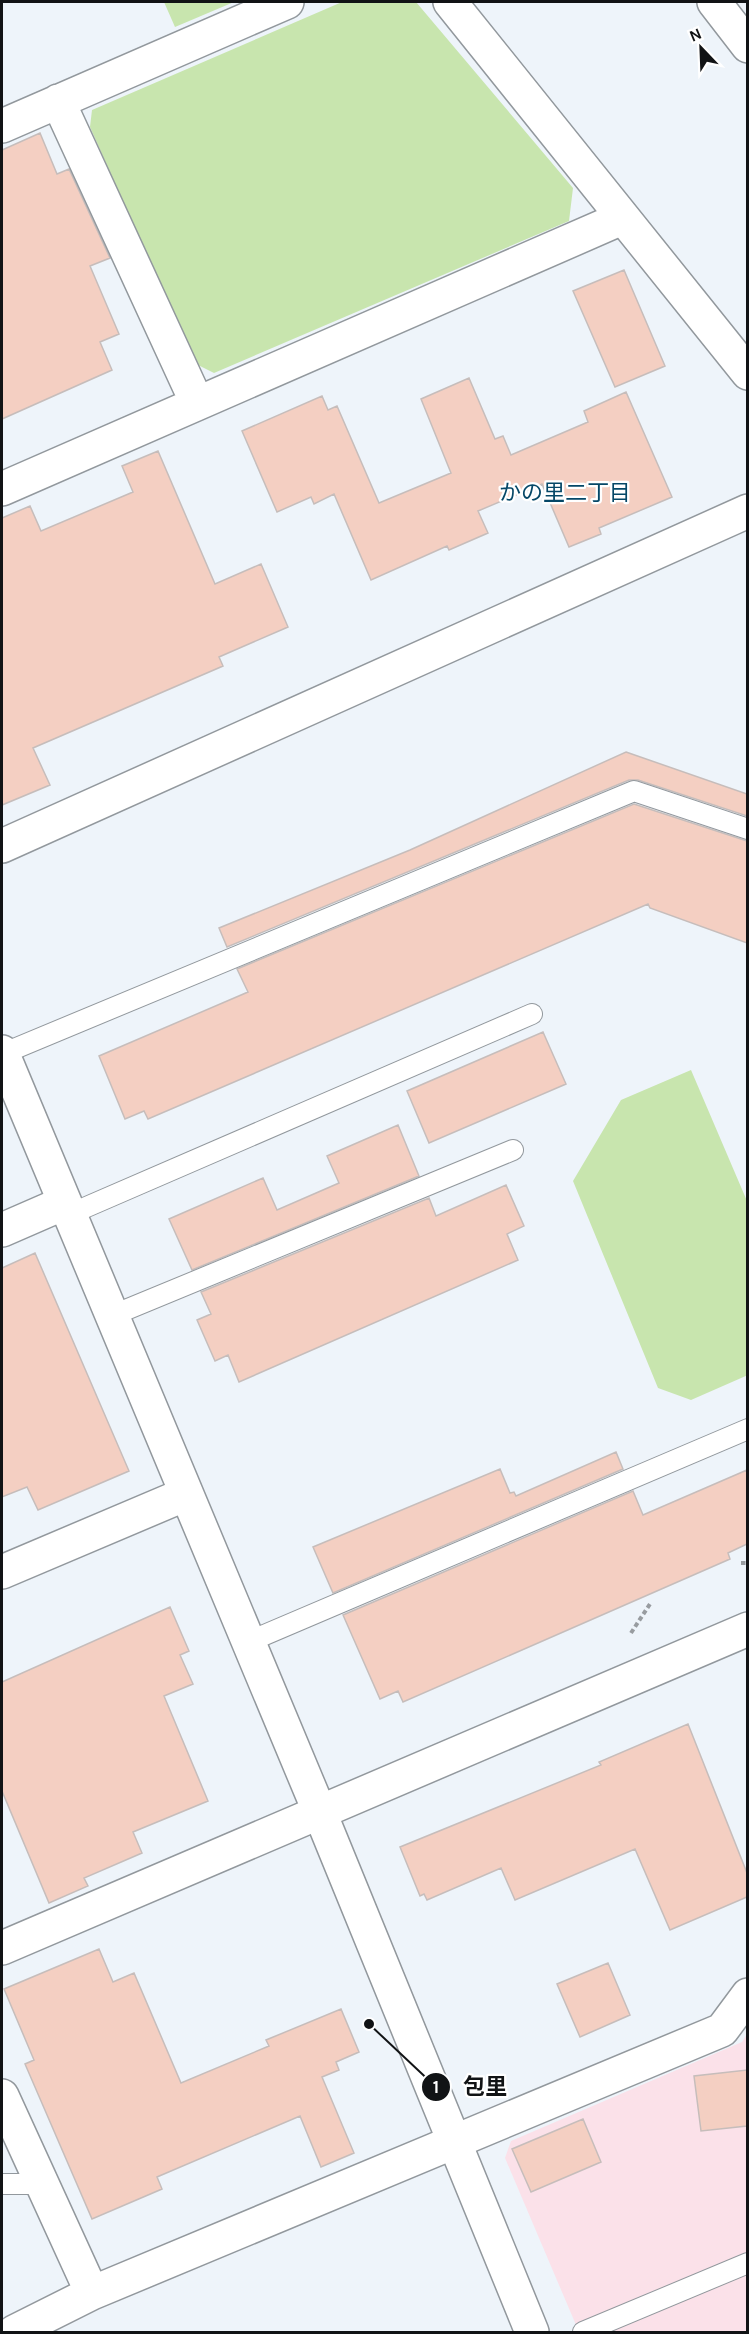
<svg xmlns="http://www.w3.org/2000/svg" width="749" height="2334" viewBox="0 0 749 2334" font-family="Karla,'Noto Sans JP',sans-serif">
  <rect width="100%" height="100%" fill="#eef4fa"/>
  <path fill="#fbe1e9" d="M 747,2034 L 747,2332 L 579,2332 L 505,2158 L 511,2141 L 742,2042 Z"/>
  <path fill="#c8e5ae" d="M 164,2 L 234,2 L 175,27 Z
    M 342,2 L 416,2 L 573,188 L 569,221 L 214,373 L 194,363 L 90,127 L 92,110 Z
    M 691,1070 L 747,1201 L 748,1375 L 691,1400 L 658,1388 L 573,1181 L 621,1100 Z"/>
  <path fill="#f4cfc2" stroke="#c6bdbb" stroke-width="1.5" d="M 40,133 L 57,174 L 69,169 L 110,258 L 90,266 L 119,334 L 100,342 L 112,370 L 2,419 L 2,150 Z
    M 624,270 L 665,366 L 615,387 L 573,291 Z
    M 469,378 L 495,439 L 503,436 L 511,455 L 588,422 L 584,411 L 626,392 L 672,497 L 599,528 L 601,534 L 569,547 L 542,484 L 478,511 L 488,533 L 449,550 L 447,546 L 371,580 L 334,494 L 314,504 L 311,497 L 277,512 L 242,431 L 322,396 L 328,410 L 337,406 L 379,503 L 451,473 L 421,399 Z
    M 158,451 L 215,584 L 261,564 L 288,627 L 219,657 L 223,666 L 33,748 L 50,785 L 2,805 L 2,518 L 30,506 L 41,531 L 133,492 L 122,466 Z
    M 626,752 L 747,794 L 747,816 L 638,780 L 629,780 L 227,947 L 219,928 L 410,850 Z
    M 634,804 L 747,841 L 747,943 L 650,908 L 648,904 L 148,1119 L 144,1111 L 125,1119 L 99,1056 L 248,992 L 237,969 Z
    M 543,1032 L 566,1084 L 429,1143 L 407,1091 Z
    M 398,1125 L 419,1176 L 192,1270 L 169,1219 L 263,1178 L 277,1210 L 339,1183 L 327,1156 Z
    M 506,1185 L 524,1226 L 507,1234 L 518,1260 L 239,1382 L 228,1355 L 215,1361 L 197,1320 L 211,1314 L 201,1292 L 429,1198 L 436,1216 Z
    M 35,1253 L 129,1471 L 38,1510 L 27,1487 L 2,1497 L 2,1268 Z
    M 616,1452 L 623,1469 L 333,1593 L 313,1547 L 500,1469 L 510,1493 L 514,1492 L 516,1496 Z
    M 747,1470 L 747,1544 L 728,1553 L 730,1559 L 403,1702 L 398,1691 L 380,1699 L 343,1615 L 633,1491 L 643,1515 Z
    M 170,1607 L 189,1651 L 180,1655 L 193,1684 L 164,1696 L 208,1801 L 133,1832 L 142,1853 L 84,1878 L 88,1886 L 49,1903 L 2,1791 L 2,1682 Z
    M 688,1724 L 747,1873 L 747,1897 L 670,1930 L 635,1849 L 515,1900 L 501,1868 L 427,1900 L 424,1894 L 420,1896 L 400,1847 L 601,1765 L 599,1762 Z
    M 99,1949 L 113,1982 L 134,1973 L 181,2083 L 269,2046 L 266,2040 L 341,2009 L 359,2052 L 336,2062 L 339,2070 L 322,2077 L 354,2153 L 321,2167 L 300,2116 L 157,2177 L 162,2189 L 92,2219 L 25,2064 L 34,2060 L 4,1989 Z
    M 608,1963 L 630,2015 L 580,2037 L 557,1984 Z
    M 747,2070 L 747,2126 L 701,2131 L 694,2076 Z
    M 583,2119 L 601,2162 L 531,2192 L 512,2149 Z"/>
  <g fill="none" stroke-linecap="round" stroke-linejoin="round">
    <g stroke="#92989d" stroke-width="22">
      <path id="lane" d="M 2,1054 L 634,791 L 748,829
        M 68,1215 L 532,1014
        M 111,1316 L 513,1150
        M 248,1642 L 748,1429
        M 2,2184 L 42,2184
        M 583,2332 L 748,2263"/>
    </g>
    <g stroke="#92989d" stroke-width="36">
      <path id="street" d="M 450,2 L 748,373
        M 714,2 L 748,46
        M 58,101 L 197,403
        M 2,126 L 287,2
        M 2,489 L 622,218
        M 2,846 L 748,511
        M 2,1230 L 64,1203
        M 2,1572 L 186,1494
        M 2,1948 L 748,1629
        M 2,2096 L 92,2293
        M 14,2332 L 92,2293 L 722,2030 L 748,1995"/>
    </g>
    <g stroke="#92989d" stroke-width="36">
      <path id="secondary" d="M 2,1052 L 320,1813 L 532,2332"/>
    </g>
    <path stroke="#989ca0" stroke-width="4" stroke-dasharray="4.5 3" stroke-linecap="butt" d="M 741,1563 L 748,1563
      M 631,1633 L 650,1604"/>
    <use href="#lane" stroke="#fff" stroke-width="20"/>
    <use href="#street" stroke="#fff" stroke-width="33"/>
    <use href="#secondary" stroke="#fff" stroke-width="33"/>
  </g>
  <g text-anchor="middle" stroke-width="4.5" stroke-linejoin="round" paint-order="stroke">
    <g font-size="22" fill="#054767" stroke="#fff">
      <text x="565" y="500">かの里二丁目</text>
    </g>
  </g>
  <path fill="none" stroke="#111315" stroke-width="2" d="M369 2024L436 2087"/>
  <g fill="#111315" stroke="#fff" stroke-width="2">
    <circle cx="369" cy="2024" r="6"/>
    <circle cx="436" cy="2087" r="15"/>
  </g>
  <g font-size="18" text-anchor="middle" font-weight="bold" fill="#fff">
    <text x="436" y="2093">1</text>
  </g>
  <g font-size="22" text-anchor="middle" font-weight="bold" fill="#111315" stroke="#fff" stroke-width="4.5" stroke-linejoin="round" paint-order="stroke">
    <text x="485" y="2094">包里</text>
  </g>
  <rect width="749" height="2334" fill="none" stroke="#111315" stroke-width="6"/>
  <g transform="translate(701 48) rotate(337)" stroke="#ffffff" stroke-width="4.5" paint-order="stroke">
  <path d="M0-4.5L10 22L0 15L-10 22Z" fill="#111315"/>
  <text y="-9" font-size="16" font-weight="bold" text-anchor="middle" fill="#111315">N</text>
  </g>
</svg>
